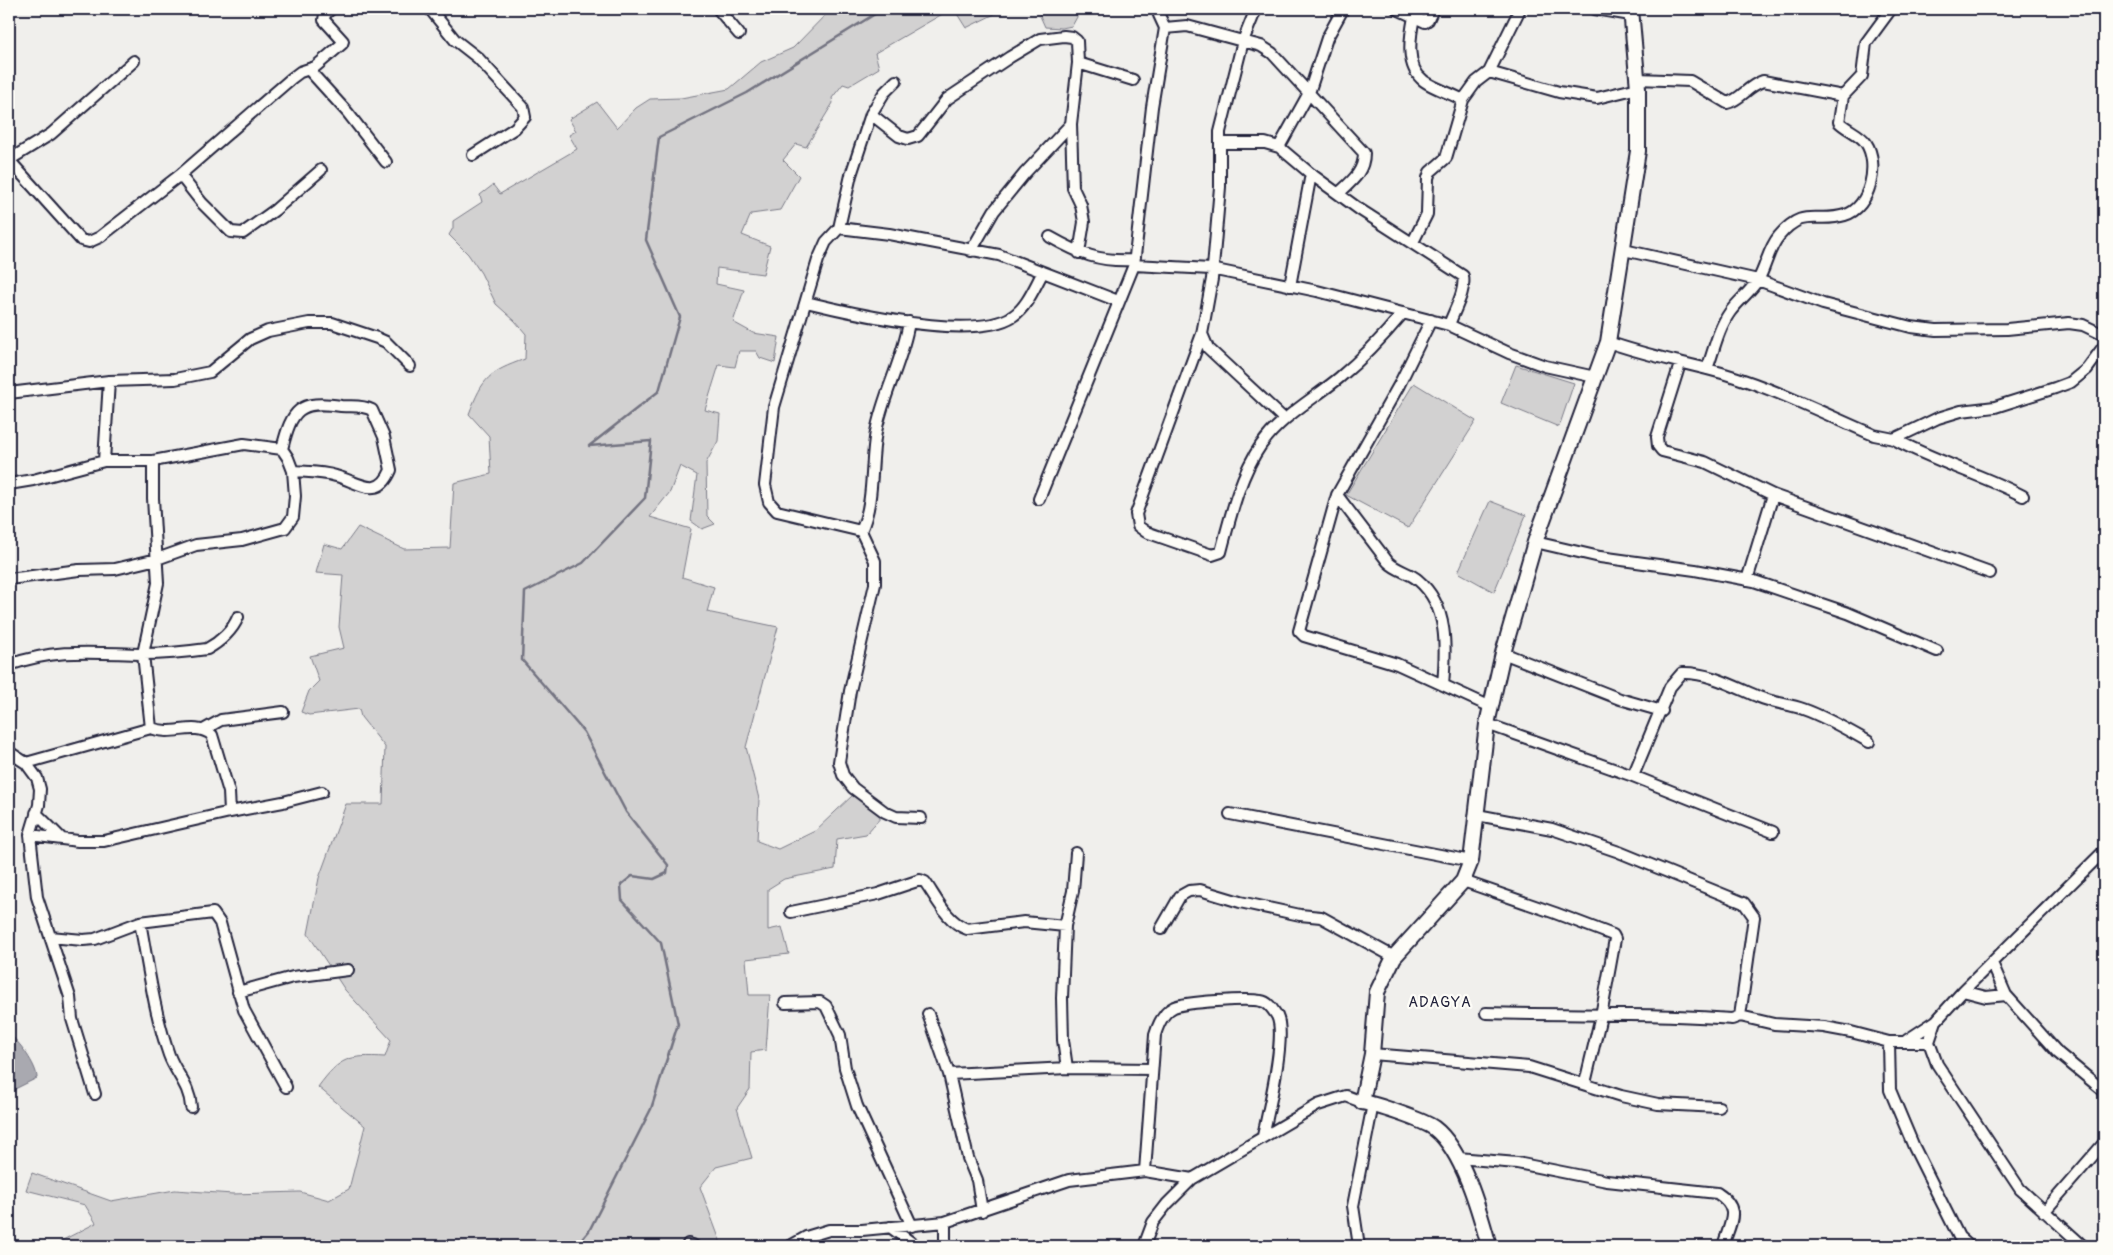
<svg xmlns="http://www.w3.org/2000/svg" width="2113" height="1255" viewBox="0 0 2113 1255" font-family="Pangolin,sans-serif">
  <rect width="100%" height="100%" fill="#f0efec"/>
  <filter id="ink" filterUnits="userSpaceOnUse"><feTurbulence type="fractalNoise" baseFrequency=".02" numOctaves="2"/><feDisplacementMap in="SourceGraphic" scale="10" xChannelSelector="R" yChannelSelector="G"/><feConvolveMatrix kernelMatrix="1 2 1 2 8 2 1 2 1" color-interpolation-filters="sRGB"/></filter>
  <g filter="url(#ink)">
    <path fill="#d2d1d1" stroke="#7a7a86" d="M 831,9 L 951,9 L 875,53 L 879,68 L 849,86 L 843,84 L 832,98 L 833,103 L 806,147 L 796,144 L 783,160 L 799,176 L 780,210 L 751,214 L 742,235 L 770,246 L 763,274 L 717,268 L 716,284 L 744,290 L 733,322 L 753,333 L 779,337 L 775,363 L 760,358 L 756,351 L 739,351 L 735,367 L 719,365 L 705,410 L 720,414 L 718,441 L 706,463 L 707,516 L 715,524 L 702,529 L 691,521 L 697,475 L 680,466 L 670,492 L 650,517 L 691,529 L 682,577 L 714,587 L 707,612 L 778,627 L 746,747 L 759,799 L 757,841 L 778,849 L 815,831 L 854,794 L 883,815 L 866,834 L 837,839 L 835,869 L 784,879 L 768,889 L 768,930 L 782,927 L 789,954 L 746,959 L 749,995 L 770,995 L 766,1050 L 751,1052 L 750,1089 L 737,1108 L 752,1158 L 716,1167 L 700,1187 L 722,1246 L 57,1246 L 61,1241 L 96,1223 L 85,1205 L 26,1190 L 32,1173 L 111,1201 L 175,1190 L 233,1194 L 300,1192 L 329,1200 L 349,1189 L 365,1126 L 318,1087 C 340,1057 349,1055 385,1057 L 391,1040 L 345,990 L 308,934 L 319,878 L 346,804 L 383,804 L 385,747 L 361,717 L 359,709 L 309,715 L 301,712 L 309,691 L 319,681 L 310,656 L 344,648 L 339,627 L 343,575 L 316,573 L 324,544 L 342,549 L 358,527 L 404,549 L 450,548 L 454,483 L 491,474 L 489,436 L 469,414 C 483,377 489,372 525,359 L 526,334 L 515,321 L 496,304 L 481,273 L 468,254 L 449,235 L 453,228 L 453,221 L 482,202 L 480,195 L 493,185 L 500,194 L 577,149 L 569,135 L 576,131 L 569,119 L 597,102 L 617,128 L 636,108 L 650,99 L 681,98 L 729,89 L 761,62 L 793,48 Z
      M 954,9 L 1005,9 L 966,28 Z
      M 1037,9 L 1076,9 L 1077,17 L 1072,26 L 1062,28 L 1045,27 Z
      M 1516,365 L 1574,383 L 1559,427 L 1501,403 Z
      M 1414,383 L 1476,421 L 1408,528 L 1346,495 Z
      M 1490,501 L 1526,515 L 1494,592 L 1458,572 Z"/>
    <path fill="#a9a9b0" stroke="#737381" d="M 9,1034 C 19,1041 37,1066 37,1078 L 9,1092 Z"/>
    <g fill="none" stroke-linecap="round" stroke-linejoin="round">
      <path stroke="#737381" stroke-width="2.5" d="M 576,1246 L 589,1231 L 651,1109 L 678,1024 L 661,943 L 622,900 L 621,885 L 632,876 L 654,879 L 667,873 L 668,865 L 626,812 L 584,732 L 522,660 L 525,592 L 583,563 L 645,498 L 651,441 L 589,446 L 659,391 L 680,317 L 646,240 L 659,137 L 747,93 L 883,9"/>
      <g stroke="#22223b" stroke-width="14">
        <path id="street" d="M 430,9 L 455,40 L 478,58 L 523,107 L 525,117 L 515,128 L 473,155
          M 718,9 L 739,34
          M 1161,9 L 1159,15 L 1165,28
          M 1256,9 L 1243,41 L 1220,132 L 1220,187 L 1212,279 L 1202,334 L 1208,348 L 1283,418
          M 1343,9 L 1327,38 L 1309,93 L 1279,147 L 1311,174 L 1359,209 L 1463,276 C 1466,292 1454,310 1449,325
          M 1397,9 L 1425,22 L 1428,20 L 1433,9
          M 1595,9 L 1631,15
          M 1414,17 C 1410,37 1405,67 1424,81 C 1435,89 1451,93 1463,100
          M 1078,63 L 1133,80
          M 309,70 L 348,113 L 386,162
          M 1489,72 L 1559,92 L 1597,98 L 1638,88
          M 1638,79 L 1690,81 L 1727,103 C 1741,100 1747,86 1763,81 L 1843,96 L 1839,122 C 1847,130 1860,134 1866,143 C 1880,164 1870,208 1845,215 C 1816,224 1804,206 1779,236 C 1768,249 1766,267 1758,280 C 1750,292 1738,301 1730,312 C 1718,329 1714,350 1707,369
          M 1843,96 L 1862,76 L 1866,43 L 1891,9
          M 871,114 L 899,136 L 908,139 L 918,136 L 947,99 L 1010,57 L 1040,39 L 1064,36 L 1072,37 L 1077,41 L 1078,63 L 1071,124 L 1025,173 L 994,211 L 971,251
          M 1071,124 L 1073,188 L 1081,205 L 1084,222 L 1079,253
          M 1220,143 L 1265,143 L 1279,147
          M 9,160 L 81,240 L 89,242 L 100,237 L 180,175 L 292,78 L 300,72 L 315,67 L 342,44 L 343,41 L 324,20 L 325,14 L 331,9
          M 9,160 L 51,134 L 134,61
          M 180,175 L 202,203 L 231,232 L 243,233 L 275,210 L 321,170
          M 839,228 L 889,234 L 999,255 L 1118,301
          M 1050,237 C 1080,254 1099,262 1134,260
          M 1413,242 L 1427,214 L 1428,178 L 1430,172 L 1446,158 L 1463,100 L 1476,82 L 1489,72 L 1520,9
          M 1624,250 L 1758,280 L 1823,304 L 1911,327 L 1936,330 L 2007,329 L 2069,323 L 2083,325 L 2104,335
          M 1134,265 L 1152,107 L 1165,28 L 1187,26 L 1261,46 L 1272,53 L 1364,153 C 1364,172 1352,181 1339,193
          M 1290,286 L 1311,174
          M 806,302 C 851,313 973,342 1013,316 C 1027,307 1035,286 1043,272
          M 1431,320 L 1399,385 L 1337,495 L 1299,631 L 1304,636 L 1397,664 L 1491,707
          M 909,322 C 903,360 883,394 876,432 C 870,464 875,500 861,531 L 875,561 L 875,584 L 850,691 L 839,762 L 843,775 L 853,788 L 885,812 L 896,817 L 921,818
          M 1202,334 L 1136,514 L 1138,526 L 1146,532 L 1212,555 L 1221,552 C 1230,518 1240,475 1261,445 C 1283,415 1311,401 1339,378 C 1362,359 1383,337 1403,313
          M 1608,342 C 1642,354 1672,360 1707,369 C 1764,383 1820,412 1874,435 L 1894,439 L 1938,418 L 1961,411 L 1995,407 L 2055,388 L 2071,382 L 2087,369 L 2104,346
          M 1680,364 L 1657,437 L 1658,446 L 1662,451 L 1705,462 L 1773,495 L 1990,573
          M 9,393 L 109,381 L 175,379 L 210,372 L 250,339 L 268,331 L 309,323 L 332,323 L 377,338 L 386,342 L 410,366
          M 1894,439 C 1936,462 1981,474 2023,496
          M 282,449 C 292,409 299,400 341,406 C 353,407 362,405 372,410 L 384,437 L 391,470 C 378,501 359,482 336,476 C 323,472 307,472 293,471
          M 104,461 L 109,381
          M 9,484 L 33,480 L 104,461 L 153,461 L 244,444 L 282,449 L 288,458 L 293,471 L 295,496 L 293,517 L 285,528 L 242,540 L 196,545 L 157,559 L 115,569 L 79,570 L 9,579
          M 1337,495 L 1388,562 C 1397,571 1409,572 1418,580 C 1449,606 1446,649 1443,685
          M 1039,499 L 1134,265 L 1211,269 L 1317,291 L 1449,325 L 1509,353 L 1545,366 L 1595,377
          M 861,531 L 777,511 L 769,502 L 765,485 L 774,407 L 818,260 L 826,242 L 839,228 L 851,175 L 871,114 L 884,93 L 896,81
          M 1535,542 L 1600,557 L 1695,570 L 1754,581 L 1848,613 L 1937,651
          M 1747,580 L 1773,495
          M 1503,653 L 1620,699 L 1662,711
          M 9,665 C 57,648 93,653 142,654 C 164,654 186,652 207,649 C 220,642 233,630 238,617
          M 1487,724 L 1633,776 L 1773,832
          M 205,729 L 221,720 L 283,712
          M 9,752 L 26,763 L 37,778 L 40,789 L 39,805 L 30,835 L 37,897 L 70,997 L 72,1019 L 95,1094
          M 26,763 L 151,728
          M 1633,776 L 1670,687 L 1682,673 C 1708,672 1735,687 1759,697 C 1773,703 1789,704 1803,709 C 1826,717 1848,730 1869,742
          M 230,812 L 283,802 L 322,792
          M 36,813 L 62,839
          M 1230,814 L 1471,861
          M 1477,815 L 1552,829 L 1619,852 L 1744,903 L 1754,917 L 1740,1016 L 1732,1019 C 1651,1012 1568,1016 1486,1013
          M 30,835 L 78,841 L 104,841 L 230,812 L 229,792 L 212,735 C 193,721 174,737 151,728 L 143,654 L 158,583 L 153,498 L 153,461
          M 1463,881 L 1555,913 L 1613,935 L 1615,939 L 1601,1016 L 1585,1083
          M 791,912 L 878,894 L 920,880 L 925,882 C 937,899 947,922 967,929 L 1024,922 L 1065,926
          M 140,922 C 148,965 154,1012 169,1055 C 176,1074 190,1086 191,1107
          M 1161,929 L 1180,896 L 1189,891 L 1200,890 L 1240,902 L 1300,915 L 1321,917 L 1394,957
          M 50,937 L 83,940 L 95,939 L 140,922 L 213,913 L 220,923 L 244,1010 L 286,1087
          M 1992,963 L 2006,995
          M 1963,991 L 1986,997 L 2006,995 L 2058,1053 L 2104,1091
          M 238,992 L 293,977 L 348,970
          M 785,1003 L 820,1002 L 826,1006 L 840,1035 L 845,1068 L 857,1106 L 912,1226
          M 928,1014 L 949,1074 L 968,1158 L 977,1180 L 982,1211
          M 1740,1016 L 1774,1024 L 1824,1027 L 1851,1032 L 1889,1042 L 1929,1042
          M 1907,1040 L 1936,1021
          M 1889,1042 L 1890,1090 L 1914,1147 L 1959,1237 L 1969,1246
          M 1372,1054 L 1529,1067 L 1621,1096 L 1658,1104 L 1719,1107
          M 1067,1068 L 1063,1040 L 1062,998 L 1065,926 L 1073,891 L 1076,853
          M 949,1074 L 1067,1068 L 1152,1069
          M 1458,1158 L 1517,1163 L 1607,1181 L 1717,1193 C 1742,1209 1730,1222 1723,1246
          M 1145,1171 L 1155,1035 C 1158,1025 1163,1012 1174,1007 C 1186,1002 1247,998 1261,1001 C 1269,1002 1273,1010 1277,1016 C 1287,1036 1268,1112 1263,1136
          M 2044,1212 L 2104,1143
          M 945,1222 L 945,1246
          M 890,1227 L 916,1246
          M 688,1244 L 694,1246
          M 790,1246 L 806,1237 L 829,1230 L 862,1230 L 945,1222 L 1069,1180 L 1145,1171 L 1192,1179
          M 1144,1246 L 1153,1222 L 1167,1204 L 1192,1179 L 1318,1105 L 1346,1096 L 1362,1102
          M 1359,1246 L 1353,1206 L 1373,1104
          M 2083,1246 L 2020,1189 L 1937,1064 L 1929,1042 L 1936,1021 L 1963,991 L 2104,851"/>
      </g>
      <g stroke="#22223b" stroke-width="18">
        <path id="secondary" d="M 1489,1246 C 1480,1213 1463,1150 1434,1128 C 1425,1121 1375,1104 1362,1102 L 1372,1054 L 1377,992 L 1394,957 L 1463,881 L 1471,861 L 1487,724 L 1503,653 L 1535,542 L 1608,342 L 1638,151 L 1638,88 L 1631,9"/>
      </g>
      <use href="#street" stroke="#fdfcf7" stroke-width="10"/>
      <use href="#secondary" stroke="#fdfcf7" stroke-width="14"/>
    </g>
  </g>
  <g text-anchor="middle" stroke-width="4.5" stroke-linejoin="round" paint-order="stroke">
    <g font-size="15" letter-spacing="1" fill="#22223b" stroke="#fdfcf7">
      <text x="1440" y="1007">ADAGYA</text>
    </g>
  </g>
  <rect width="2113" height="1255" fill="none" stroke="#fdfcf7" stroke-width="30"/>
  <rect x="15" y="15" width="2083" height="1225" fill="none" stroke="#22223b" stroke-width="2" filter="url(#ink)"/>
</svg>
